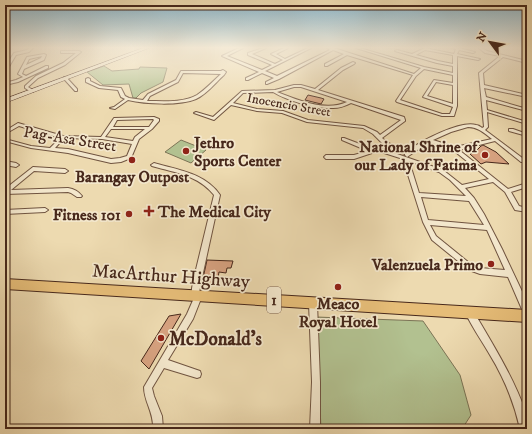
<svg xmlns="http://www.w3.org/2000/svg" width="532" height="434" viewBox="0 0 532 434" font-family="'IM FELL DW Pica',serif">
  <rect width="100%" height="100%" fill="#eddab0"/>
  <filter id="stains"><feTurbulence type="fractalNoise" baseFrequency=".005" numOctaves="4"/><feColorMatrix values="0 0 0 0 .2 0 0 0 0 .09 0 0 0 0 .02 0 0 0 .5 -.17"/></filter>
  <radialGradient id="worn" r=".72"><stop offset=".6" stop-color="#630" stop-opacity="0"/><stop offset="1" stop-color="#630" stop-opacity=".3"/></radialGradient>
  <path fill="#b2c190" stroke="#7c7456" d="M 104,66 L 112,71 L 139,69 L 140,67 L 167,68 L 163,82 L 141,93 L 136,98 L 133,98 L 129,84 L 103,85 L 87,72 Z
    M 181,140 L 206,150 L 191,163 L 165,152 Z
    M 316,317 L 423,321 L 460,375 L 471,415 L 462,429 L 321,429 Z"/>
  <path fill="#d7a280" stroke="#47281b" d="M 308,95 L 321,98 L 324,99 L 321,104 L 305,100 Z
    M 483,145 L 496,152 L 509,164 L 486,162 L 481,164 L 470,154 L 475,152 L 481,146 Z
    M 207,260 L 233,261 L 231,268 L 227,268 L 226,273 L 219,272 L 217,284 L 202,283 Z
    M 181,314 L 149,369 L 141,361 L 169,316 Z"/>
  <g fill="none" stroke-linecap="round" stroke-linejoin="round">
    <g stroke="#705440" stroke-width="2">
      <path id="minor" d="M 29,48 L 33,48 L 29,52 L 16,55 L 7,70 L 5,71 L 5,67 L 14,53 L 27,50 Z
        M 239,48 L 243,48 L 227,56 L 262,70 L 272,65 L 248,55 L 248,53 L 263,48 L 266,48 L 252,54 L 275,64 L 283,60 L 271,54 L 284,48 L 288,48 L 276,54 L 285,59 L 308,48 L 311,48 L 265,71 L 277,76 L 330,50 L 327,48 L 334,48 L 414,74 L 421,68 L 356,48 L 360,48 L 424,67 L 453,73 L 453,66 L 437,63 L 395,51 L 397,50 L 412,54 L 425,48 L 454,54 L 456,49 L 452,48 L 459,48 L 475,52 L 473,53 L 459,50 L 457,54 L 480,59 L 478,60 L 457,56 L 457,106 L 454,116 L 442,116 L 397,102 L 396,101 L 413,75 L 347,55 L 327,66 L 325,66 L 325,64 L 344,54 L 333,50 L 279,79 L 267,84 L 266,84 L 266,82 L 274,78 L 262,73 L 248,80 L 246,80 L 246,78 L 259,72 L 222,56 ZM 425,50 L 453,55 L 453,64 L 438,61 L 416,55 ZM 424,69 L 453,75 L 453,83 L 434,80 L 423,97 L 453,107 L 450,114 L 442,114 L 400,100 L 416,76 ZM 436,82 L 453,85 L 453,104 L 427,96 Z
        M 479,48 L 482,48 L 487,51 L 527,61 L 527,63 L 503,57 L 483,73 L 484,85 L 527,95 L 527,97 L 484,88 L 486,97 L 527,109 L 527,111 L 486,100 L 487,110 L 527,122 L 527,124 L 487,112 L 488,127 L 485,130 L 525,160 L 525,162 L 521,162 L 495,141 L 459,150 L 508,189 L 527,183 L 527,187 L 511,192 L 519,206 L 527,208 L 527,212 L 515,210 L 505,192 L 493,182 L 465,188 L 474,198 L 484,214 L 502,249 L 527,302 L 527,315 L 524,314 L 508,277 L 480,274 L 469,270 L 432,240 L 423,222 L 403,159 L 378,151 L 354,159 L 326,159 L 324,157 L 326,155 L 354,155 L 368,151 L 342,140 L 342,138 L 344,138 L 373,149 L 380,148 L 443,170 L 462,185 L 489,179 L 453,150 L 429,142 L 407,157 L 405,155 L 405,154 L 384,145 L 373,134 L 363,128 L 307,122 L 282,113 L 257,111 L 231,105 L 214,120 L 194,113 L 196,112 L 213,117 L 242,91 L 275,90 L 294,85 L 301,85 L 315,89 L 341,68 L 353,62 L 355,63 L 354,64 L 343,70 L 318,90 L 404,117 L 405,120 L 405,121 L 382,138 L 388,143 L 408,151 C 420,141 461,120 476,125 C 478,125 481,127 482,128 L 484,127 L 479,73 L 500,56 L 485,53 ZM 294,87 L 301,87 L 347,102 C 325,112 298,100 277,92 ZM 273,92 C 288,101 315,109 333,108 C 340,108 345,106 351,103 L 401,120 L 380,135 L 377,132 L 364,126 L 308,120 L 283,111 L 257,109 L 233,103 L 243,93 ZM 468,127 C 478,127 484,133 492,139 L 455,147 L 433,140 L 451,132 ZM 409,161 L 439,172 L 450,180 L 466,196 L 419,193 ZM 421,197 L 469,201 L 484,225 L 428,220 ZM 430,225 L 487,230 L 505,270 L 480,268 L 473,266 L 436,236 Z
        M 61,51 L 79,51 L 81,52 L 65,65 L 38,78 L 28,87 L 33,90 L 33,92 L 31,92 L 25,88 L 25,86 L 36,76 L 63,63 L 76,53 L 61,53 Z
        M 44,54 L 46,55 L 44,60 L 24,69 L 22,74 L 26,76 L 46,66 L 48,66 L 48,68 L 18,82 L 5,85 L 5,83 L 16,80 L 23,77 L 18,74 L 27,57 ZM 42,56 L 41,58 L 26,65 L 29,59 Z
        M 223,70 L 226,72 L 224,75 C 215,83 207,94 196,99 C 179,106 145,104 128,100 L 115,109 L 110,108 L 114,107 L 125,99 L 121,97 L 118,90 L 99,88 L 86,82 L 86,79 L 88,78 L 90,79 L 90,81 L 100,86 L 121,88 L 125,96 L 129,98 L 143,100 L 148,94 L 176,80 L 181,71 L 221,71 ZM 183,73 L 221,74 C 213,81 206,89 197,95 C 183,103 163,101 147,101 L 150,96 L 178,82 Z
        M 64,77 L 66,77 L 77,89 L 77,91 L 75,91 L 64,79 Z
        M 154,117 L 159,119 L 159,121 L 152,129 L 139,139 L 131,158 L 121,162 L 111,163 L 68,153 L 31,148 L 5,141 L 5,139 L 31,146 L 50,148 L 60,138 L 19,126 L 5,134 L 5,131 L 18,123 L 63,136 L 101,137 L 114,118 ZM 153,119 L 154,120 L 149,127 L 113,127 L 117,120 ZM 111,129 L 145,129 L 135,137 L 133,141 L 105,137 ZM 64,138 L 102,139 L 132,144 L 127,156 L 120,158 L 111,159 L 68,149 L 55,148 Z
        M 509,129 L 513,129 L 527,134 L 527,136 L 509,131 Z
        M 5,161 L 16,163 L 19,165 L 16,167 L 5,165 Z
        M 154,163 C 178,170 205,173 220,195 L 201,282 L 199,293 L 201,294 L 202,296 L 193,319 L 168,360 L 197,370 L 200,371 L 201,374 L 200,377 L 197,378 L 164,368 L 152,388 L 154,396 L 162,416 L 163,429 L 153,429 C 154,412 144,402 144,387 L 187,314 L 194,298 L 191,295 L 193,282 L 214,195 C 198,175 176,173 152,166 L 151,165 Z
        M 33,167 L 65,169 L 68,171 L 65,173 L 34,171 L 11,190 L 68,188 C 74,189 78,191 82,196 L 81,197 L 77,197 L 71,193 L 68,192 L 5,194 L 5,189 Z
        M 45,208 L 48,210 L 45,212 L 5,214 L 5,210 Z
        M 313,299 L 316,300 L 317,303 L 320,382 L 320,429 L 310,429 L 312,382 L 309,303 L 310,300 Z
        M 469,308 L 472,309 C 492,343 513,376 526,413 L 527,418 L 527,429 L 520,429 C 514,402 504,378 490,355 C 482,341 472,327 465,312 L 466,309 Z"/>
    </g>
    <g stroke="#705440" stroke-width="2">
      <path id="tertiary" d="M 5,78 L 7,79 L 7,83 L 5,84 Z"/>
    </g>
    <g stroke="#47281b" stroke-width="1">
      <path id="secondary" d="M 143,48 L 149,48 L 5,103 L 5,99 Z"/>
    </g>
    <g stroke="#47281b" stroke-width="2">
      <path id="trunk" d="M 5,279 L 527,310 L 527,322 L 5,289 Z"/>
    </g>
    <use href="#minor" fill="#f3e7cc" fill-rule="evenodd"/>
    <use href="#tertiary" fill="#f3e7cc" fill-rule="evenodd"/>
    <use href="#secondary" fill="#f3e7cc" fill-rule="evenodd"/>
    <use href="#trunk" fill="#e6bd78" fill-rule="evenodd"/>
  </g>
  <linearGradient id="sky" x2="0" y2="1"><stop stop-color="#89b7ce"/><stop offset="0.44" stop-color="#f7eedb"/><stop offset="1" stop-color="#f7eedb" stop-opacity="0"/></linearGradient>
  <rect width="532" height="108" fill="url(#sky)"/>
  <g fill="#8f2418" stroke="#f3e7cc" stroke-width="1.5">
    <circle cx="186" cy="151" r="4"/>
    <circle cx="485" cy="155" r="4"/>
    <circle cx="132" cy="160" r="4"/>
    <path d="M147 205h4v4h4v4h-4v4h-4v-4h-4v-4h4z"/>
    <circle cx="129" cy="214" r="4"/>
    <circle cx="491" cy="264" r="4"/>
    <circle cx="338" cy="287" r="4"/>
    <circle cx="161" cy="338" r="4"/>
  </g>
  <g text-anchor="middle" stroke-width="3.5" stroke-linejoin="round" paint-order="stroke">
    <g font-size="13" fill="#47281b" stroke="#f3e7cc">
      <text transform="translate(289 104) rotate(10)" y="5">Inocencio Street</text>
    </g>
    <rect fill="#f3e7cc" stroke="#7b6150" stroke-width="1" x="267" y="287" width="14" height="26" rx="3"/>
    <g font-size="15" font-weight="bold" fill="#47281b">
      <text x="274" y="305">1</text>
    </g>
    <g font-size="16" fill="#47281b" stroke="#f3e7cc">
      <text transform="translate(70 138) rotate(9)" y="6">Pag-Asa Street</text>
    </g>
    <g font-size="16" font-weight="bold" fill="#47281b" stroke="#f3e7cc" text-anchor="end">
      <text x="194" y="148" text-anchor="start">Jethro<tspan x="194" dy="18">Sports Center</tspan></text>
      <text x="477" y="152">National Shrine of<tspan x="477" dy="18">our Lady of Fatima</tspan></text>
      <text x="132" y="182" text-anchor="middle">Barangay Outpost</text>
      <text x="158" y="217" text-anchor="start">The Medical City</text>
      <text x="121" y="220">Fitness 101</text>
      <text x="483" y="270">Valenzuela Primo</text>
      <text x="338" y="309" text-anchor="middle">Meaco<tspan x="338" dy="18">Royal Hotel</tspan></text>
    </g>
    <g font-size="19" fill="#47281b" stroke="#f3e7cc">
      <text transform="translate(171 275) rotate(4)" y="7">MacArthur Highway</text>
    </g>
    <g font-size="19" font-weight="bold" fill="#47281b" stroke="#f3e7cc" text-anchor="start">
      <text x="169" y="345">McDonald's</text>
    </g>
  </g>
  <rect width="532" height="434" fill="none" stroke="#eddab0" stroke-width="20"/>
  <rect x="6" y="6" width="520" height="422" fill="none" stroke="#47281b" stroke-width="2"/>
  <rect x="10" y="10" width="512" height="414" fill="none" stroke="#47281b"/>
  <g transform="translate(490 42) rotate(302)" stroke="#f3e7cc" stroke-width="3" paint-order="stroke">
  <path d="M0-3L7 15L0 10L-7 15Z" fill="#47281b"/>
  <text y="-6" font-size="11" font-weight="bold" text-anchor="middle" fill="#47281b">N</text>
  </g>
  <rect width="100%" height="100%" filter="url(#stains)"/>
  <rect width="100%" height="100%" fill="url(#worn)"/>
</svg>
